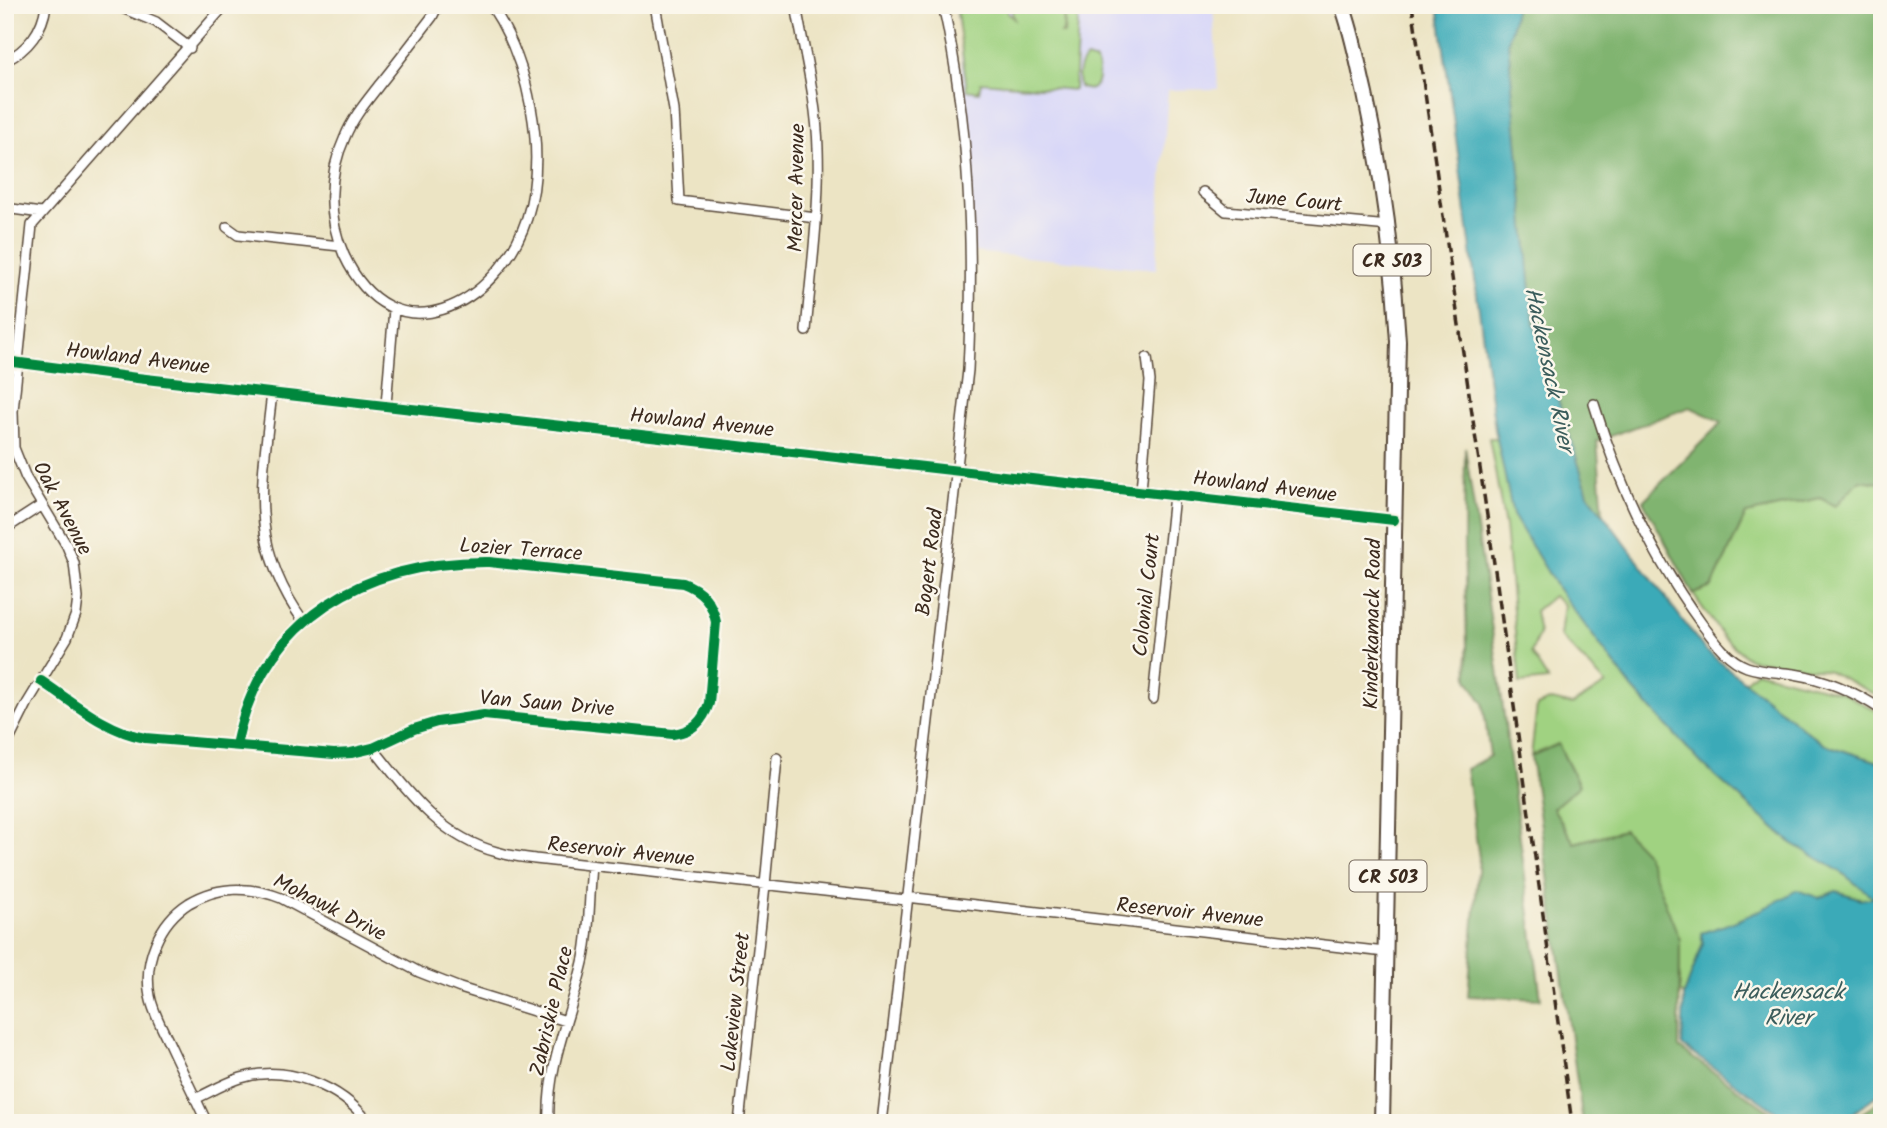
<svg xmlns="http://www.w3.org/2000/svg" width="1887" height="1128" viewBox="0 0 1887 1128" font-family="Kalam,sans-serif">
  <rect width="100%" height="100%" fill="#fbf7ec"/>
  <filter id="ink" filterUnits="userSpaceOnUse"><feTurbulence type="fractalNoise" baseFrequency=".0143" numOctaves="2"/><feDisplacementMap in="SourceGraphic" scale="14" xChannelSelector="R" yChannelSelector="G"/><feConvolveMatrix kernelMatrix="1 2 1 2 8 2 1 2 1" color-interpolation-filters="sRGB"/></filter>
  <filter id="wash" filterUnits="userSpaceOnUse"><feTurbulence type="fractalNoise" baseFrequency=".00686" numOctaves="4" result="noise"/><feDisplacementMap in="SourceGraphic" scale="28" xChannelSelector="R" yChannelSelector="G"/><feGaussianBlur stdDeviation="1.57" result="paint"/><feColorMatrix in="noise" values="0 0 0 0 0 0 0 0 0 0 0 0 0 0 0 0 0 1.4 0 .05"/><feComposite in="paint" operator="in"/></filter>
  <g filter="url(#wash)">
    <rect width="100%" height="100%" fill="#ece4c4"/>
    <path fill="#d8d7f8" d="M 954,5 L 1213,5 L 1218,89 L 1168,90 L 1156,269 L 972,252 L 960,38 Z"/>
    <path fill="#a0d281" stroke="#6e7e50" stroke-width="2" d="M 956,5 L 1008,5 L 1007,12 L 1014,19 L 1010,5 L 1064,5 L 1063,32 L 1059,34 L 1064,34 L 1066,5 L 1079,5 L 1074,90 L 981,82 L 979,92 L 967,90 Z
      M 1087,58 L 1096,61 C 1100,74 1100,97 1079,87 C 1077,77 1078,63 1087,58 Z
      M 1489,438 L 1497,438 L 1513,515 L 1558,589 L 1633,689 L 1703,765 L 1790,842 L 1841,872 L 1875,898 L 1862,899 L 1836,891 L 1819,898 L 1797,891 C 1766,909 1736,923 1701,933 L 1703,943 L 1684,995 L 1680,992 L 1680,940 L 1624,830 L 1574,843 L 1553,808 L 1579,785 L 1558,744 L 1531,756 L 1537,706 L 1552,700 L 1572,705 L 1606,684 L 1560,636 L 1564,605 L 1553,596 L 1535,611 L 1539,634 L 1531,653 L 1548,680 L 1520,683 L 1505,527 Z
      M 1860,480 L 1882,483 L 1882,698 L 1829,671 L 1749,659 L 1724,638 L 1693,594 L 1712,587 L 1746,514 L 1820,498 Z
      M 1756,671 L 1843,693 L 1879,712 L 1882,714 L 1882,763 L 1823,744 L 1744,682 Z"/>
    <path fill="#80b46f" stroke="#5e6f46" stroke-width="2" d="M 1516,5 L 1882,5 L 1882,483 L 1860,480 L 1835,506 L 1820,498 L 1746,514 L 1712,587 L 1693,594 L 1643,501 L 1722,422 L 1690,407 L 1597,441 L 1603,514 L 1588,494 L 1534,324 L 1508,42 Z
      M 1465,447 L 1499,677 L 1541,999 L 1468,996 L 1479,858 L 1466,769 L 1490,756 L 1483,703 L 1468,679 L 1464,544 Z
      M 1558,744 L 1579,786 L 1553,808 L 1574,843 L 1624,830 L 1645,852 L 1680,940 L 1679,1048 L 1786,1123 L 1583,1123 L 1531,756 Z
      M 1882,1100 L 1882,1123 L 1846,1123 Z"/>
    <path fill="#3aaab8" stroke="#3a6a6b" stroke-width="2" d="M 1438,5 L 1516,5 L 1508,42 L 1534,324 L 1588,494 L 1705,650 L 1823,744 L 1882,763 L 1882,1091 L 1840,1123 L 1792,1123 L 1682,1046 L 1684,995 L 1703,943 L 1701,933 C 1736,923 1766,909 1797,890 L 1819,898 L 1836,891 L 1861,899 L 1874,898 L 1841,872 L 1790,842 L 1703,765 L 1633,689 L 1558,589 L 1513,515 L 1495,429 Z"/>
  </g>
  <g filter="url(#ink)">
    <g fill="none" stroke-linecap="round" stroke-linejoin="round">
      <g stroke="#564637" stroke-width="12">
        <path id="minor" d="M 115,5 L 156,22 L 190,48
          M 438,5 L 432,17 C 415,39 398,62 380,84 C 367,101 353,117 345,137 C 328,174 327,217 344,255 C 393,361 498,306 527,218 C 548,152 529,62 491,5
          M 655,5 L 674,110 L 679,201 L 816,218
          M 796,5 C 804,52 817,101 818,149 C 820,210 811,271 806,331
          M 5,61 C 28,50 43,30 46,5
          M 1203,192 L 1226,211 L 1389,226
          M 5,208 L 41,213
          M 227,227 L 238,235 L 340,246
          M 272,393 C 262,483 247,543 304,622
          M 1594,404 C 1618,483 1652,556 1701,623 C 1714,640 1726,659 1747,667 C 1761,672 1779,672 1794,674 C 1826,679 1855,692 1882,710
          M 386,405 L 394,309
          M 1141,491 L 1150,381 L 1147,358
          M 5,529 L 42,505
          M 41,681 C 74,703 106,731 145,738 L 334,754 L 351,753 L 373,748 L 414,729 L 437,722 L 484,715 L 673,734 C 693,731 703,722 709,703 L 716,622 C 712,602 702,590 683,583 L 489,562 C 365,561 263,617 236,745
          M 1153,699 L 1174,495
          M 5,748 L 28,702 L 67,638 L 76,614 L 78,598 L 74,563 L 67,546 L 26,478 L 14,448 L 13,411 L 32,225 L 225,5
          M 373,748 C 408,792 440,837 497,852 C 509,856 522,857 535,859 L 906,900
          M 907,897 L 1385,952
          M 195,1099 C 210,1092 225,1083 241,1078 C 287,1064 341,1086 369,1123
          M 5,1119 L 7,1123
          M 207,1123 C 195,1097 182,1071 170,1045 C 163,1029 153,1013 150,996 C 143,961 159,922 189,903 C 219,885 249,886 281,898 L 419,972 L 460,988 L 566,1021
          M 549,1123 C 546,1065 572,1013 584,958 C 590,929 589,896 592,866
          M 739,1123 L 765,885 L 777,758
          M 882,1123 L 968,370 C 974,247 970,126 943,5"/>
      </g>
      <g stroke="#564637" stroke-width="14">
        <path id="tertiary" d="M 5,361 L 137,378 L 1394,520"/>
      </g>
      <g stroke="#564637" stroke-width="18">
        <path id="primary" d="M 1342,5 C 1353,34 1358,65 1365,94 C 1383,176 1393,257 1398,341 L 1382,1123"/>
      </g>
      <use href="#minor" stroke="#fff" stroke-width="9"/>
      <use href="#tertiary" stroke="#fff" stroke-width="10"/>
      <use href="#primary" stroke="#fff" stroke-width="14"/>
      <path stroke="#3b2a1e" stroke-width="3.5" stroke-dasharray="10 5" stroke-linecap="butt" d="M 1412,5 L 1496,577 L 1572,1123"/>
      <g stroke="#fbf7ec" stroke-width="15">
        <path id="cycleway" d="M 5,361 L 137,378 L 1394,520
          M 41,681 C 74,703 106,731 145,738 L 334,754 L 351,753 L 373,748 L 414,729 L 437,722 L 484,715 L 673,734 C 693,731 703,722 709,703 L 716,622 C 712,602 702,590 683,583 L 489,562 C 365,561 263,617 236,745"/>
      </g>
      <use href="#cycleway" stroke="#00873e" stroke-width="10"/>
    </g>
  </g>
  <g text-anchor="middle" stroke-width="5" stroke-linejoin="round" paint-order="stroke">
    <g fill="#fbf7ec" stroke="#75685c" stroke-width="2">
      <rect x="1353.5" y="244.5" width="77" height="31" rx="5"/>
      <rect x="1349.5" y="860.5" width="77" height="31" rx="5"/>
    </g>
    <g font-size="19" font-weight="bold" fill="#3b2a1e">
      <text x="1392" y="267">CR 503</text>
      <text x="1388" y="883">CR 503</text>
    </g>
    <g font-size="21" fill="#3b2a1e" stroke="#fbf7ec">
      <text transform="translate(796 188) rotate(-89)" y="7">Mercer Avenue</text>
      <text transform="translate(1294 200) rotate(5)" y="7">June Court</text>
      <text transform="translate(138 358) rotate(7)" y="7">Howland Avenue</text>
      <text transform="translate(702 422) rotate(6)" y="7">Howland Avenue</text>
      <text transform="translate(1265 486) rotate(7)" y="7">Howland Avenue</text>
      <text transform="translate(63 508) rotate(62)" y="7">Oak Avenue</text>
      <text transform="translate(521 549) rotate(4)" y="7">Lozier Terrace</text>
      <text transform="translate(929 562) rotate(-83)" y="7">Bogert Road</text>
      <text transform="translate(1146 595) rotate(-84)" y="7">Colonial Court</text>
      <text transform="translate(1372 624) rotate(-89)" y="7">Kinderkamack Road</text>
      <text transform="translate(547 703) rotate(5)" y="7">Van Saun Drive</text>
      <text transform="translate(621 851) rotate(6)" y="7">Reservoir Avenue</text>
      <text transform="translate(330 907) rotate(27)" y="7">Mohawk Drive</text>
      <text transform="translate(1190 912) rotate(6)" y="7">Reservoir Avenue</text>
      <text transform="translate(735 1002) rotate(-84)" y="7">Lakeview Street</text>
      <text transform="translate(551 1011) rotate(-77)" y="7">Zabriskie Place</text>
    </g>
    <g font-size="23" font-style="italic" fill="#3b5d5c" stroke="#fbf7ec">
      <text transform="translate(1550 369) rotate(78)" y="8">Hackensack River</text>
      <text x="1788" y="999">Hackensack<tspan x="1788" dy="26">River</tspan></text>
    </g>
  </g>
  <rect width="1887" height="1128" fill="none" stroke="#fbf7ec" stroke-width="28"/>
</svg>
